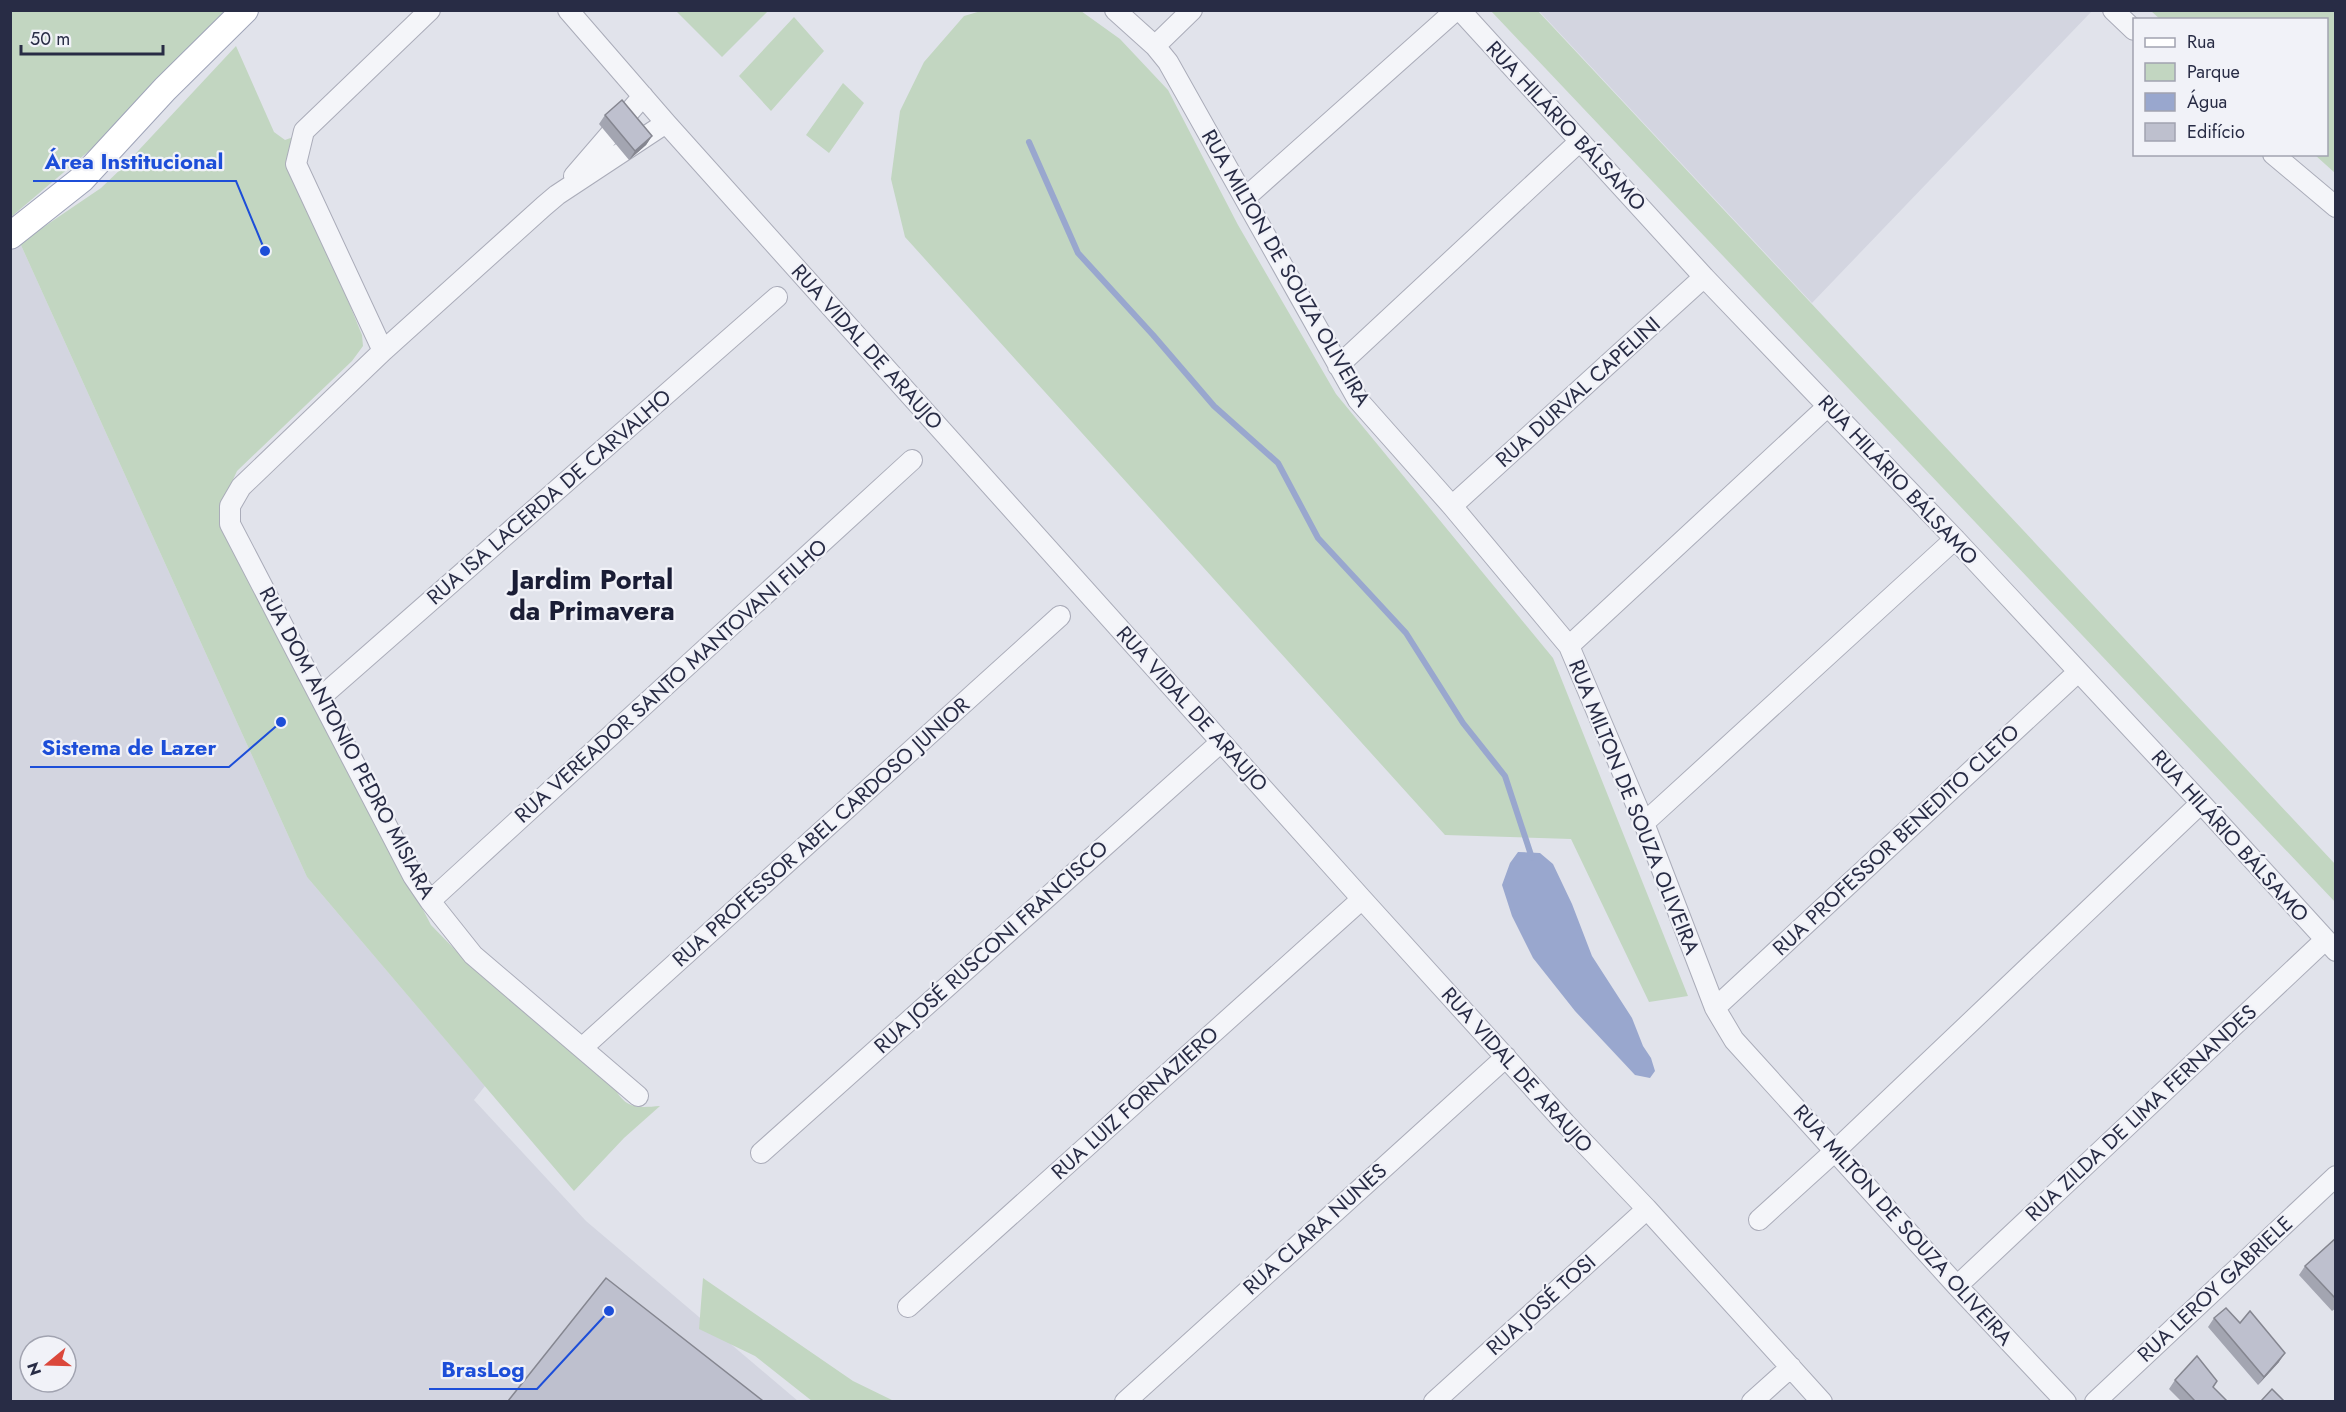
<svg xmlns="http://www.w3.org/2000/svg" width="2346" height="1412" viewBox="0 0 2346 1412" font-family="Jost,sans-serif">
  <rect width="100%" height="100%" fill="#e1e3eb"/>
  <path fill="#d3d5e0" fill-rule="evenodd" d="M 1539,11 L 2092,11 L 1812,303 Z
    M 20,243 L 307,877 L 485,1086 L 474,1100 L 586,1221 L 798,1401 L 11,1401 L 10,252 ZM 30,1346 L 66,1346 L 66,1382 L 30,1382 Z"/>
  <path fill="#c2d6c1" d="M 11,11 L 229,11 L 103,139 L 11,217 Z
    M 676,11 L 676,10 L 768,11 L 722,57 Z
    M 981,11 L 1081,11 L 1120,39 L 1168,90 L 1238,225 L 1336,394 L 1553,658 L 1688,996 L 1649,1002 L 1571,839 L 1445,835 L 905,237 L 891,179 L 900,111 L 924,62 L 964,16 Z
    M 1491,11 L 1538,11 L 2335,864 L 2335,902 Z
    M 2151,11 L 2335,11 L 2335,173 L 2315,155 L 2326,154 L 2326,20 L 2161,20 Z
    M 794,17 L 824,51 L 771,111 L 739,76 Z
    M 236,46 L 274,132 L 285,140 L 296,136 L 290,158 L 362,335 L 363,346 L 352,361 L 237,471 L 225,497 L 236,551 L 431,925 L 467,962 L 613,1085 C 625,1109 636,1108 660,1106 L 624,1138 L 574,1191 L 307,877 L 20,243 L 101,188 L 124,166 Z
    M 843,83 L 864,103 L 829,153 L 806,135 Z
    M 703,1278 L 853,1381 L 894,1401 L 812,1401 L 755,1356 L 699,1329 Z"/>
  <path fill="#99a7ce" d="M 1518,852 L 1540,853 L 1553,864 L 1572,904 L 1592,956 L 1632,1018 L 1643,1046 L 1651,1058 L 1655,1071 L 1650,1078 L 1635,1075 L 1575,1011 L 1533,958 L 1512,916 L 1502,885 L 1510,863 Z"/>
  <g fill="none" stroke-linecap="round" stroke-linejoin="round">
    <path stroke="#99a7ce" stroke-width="6" d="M 1029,142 L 1078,253 L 1153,335 L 1214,406 L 1278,463 L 1318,538 L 1406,633 L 1463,723 L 1505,776 L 1532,858"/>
    <g stroke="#aaacb9" stroke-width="22">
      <path id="minor" d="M 568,10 L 666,123 L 1362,899 L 1565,1123 L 1647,1209 L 1822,1402
        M 1115,10 L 1155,46 L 1168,62 L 1358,400 L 1452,506 L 1569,646 L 1644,823 L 1715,1008 L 1734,1040 L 1957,1286 L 2066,1402
        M 1460,10 L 1704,277 L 1955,539 L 2201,803 L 2336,951
        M 2113,10 L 2134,30
        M 1155,46 L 1192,10
        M 2273,154 L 2336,207
        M 574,176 L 643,96
        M 1245,198 L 1456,10
        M 383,351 L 296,164 L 304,131 L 430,10
        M 1338,366 L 1580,141
        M 1452,506 L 1704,277
        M 1569,646 L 1828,406
        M 321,697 L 777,297
        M 1644,823 L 1955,539
        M 430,901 L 912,460
        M 1715,1008 L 2078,672
        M 582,1048 L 1060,616
        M 638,1096 L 473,955 L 430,901 L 413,876 L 230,524 L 230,506 L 241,487 L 383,351 L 544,206 L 557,195 L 666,123
        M 761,1153 L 1221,742
        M 1759,1220 L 1835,1151 L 2201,803
        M 1957,1286 L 2325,940
        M 908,1307 L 1362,899
        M 1125,1402 L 1506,1057
        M 1434,1402 L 1647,1209
        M 1752,1402 L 1791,1367
        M 2095,1402 L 2336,1176"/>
    </g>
    <g stroke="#9fa4b8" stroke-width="28">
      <path id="major" d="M 10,236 L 82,179 L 165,89 L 245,10"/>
    </g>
    <use href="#minor" stroke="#f4f5f9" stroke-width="20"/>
    <use href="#major" stroke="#fff" stroke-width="26"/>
  </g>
  <path fill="#a3a5b1" d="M 605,115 L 652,136 L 646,145 L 629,160 L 599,124 Z
    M 2336,1238 L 2336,1308 L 2332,1311 L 2299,1275 L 2305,1266 Z
    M 2214,1318 L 2240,1323 L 2279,1362 L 2258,1385 L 2208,1327 Z
    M 2175,1380 L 2217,1381 L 2213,1387 L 2227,1401 L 2181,1401 L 2169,1389 Z"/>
  <path fill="#858690" d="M 652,136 L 646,145 L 629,160 L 635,151 Z
    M 2285,1353 L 2279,1362 L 2258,1385 L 2264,1377 Z"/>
  <path fill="#bec0ce" stroke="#858690" stroke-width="1.5" d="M 622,100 L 652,136 L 635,151 L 605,115 Z
    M 2336,1238 L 2336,1299 L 2305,1266 Z
    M 606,1278 L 763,1401 L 508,1401 Z
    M 2226,1308 L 2240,1323 L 2250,1311 L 2285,1353 L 2264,1377 L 2214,1318 Z
    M 2197,1356 L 2217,1381 L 2213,1387 L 2227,1401 L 2195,1401 L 2175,1380 Z
    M 2272,1389 L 2284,1401 L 2261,1401 Z"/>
  <g text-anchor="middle" stroke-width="4.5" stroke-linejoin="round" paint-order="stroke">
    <g font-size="21" fill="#282c45" stroke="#f1f2f8">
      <text transform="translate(1566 126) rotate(47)" y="7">RUA HILÁRIO BÁLSAMO</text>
      <text transform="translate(1286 268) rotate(60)" y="7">RUA MILTON DE SOUZA OLIVEIRA</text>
      <text transform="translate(867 347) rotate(48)" y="7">RUA VIDAL DE ARAUJO</text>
      <text transform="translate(1578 392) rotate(-42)" y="7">RUA DURVAL CAPELINI</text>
      <text transform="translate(1898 480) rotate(47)" y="7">RUA HILÁRIO BÁLSAMO</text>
      <text transform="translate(549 497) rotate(-41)" y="7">RUA ISA LACERDA DE CARVALHO</text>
      <text transform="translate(671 681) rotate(-42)" y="7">RUA VEREADOR SANTO MANTOVANI FILHO</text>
      <text transform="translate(1192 709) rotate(48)" y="7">RUA VIDAL DE ARAUJO</text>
      <text transform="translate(347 743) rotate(62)" y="7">RUA DOM ANTONIO PEDRO MISIARA</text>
      <text transform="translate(1634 807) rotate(68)" y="7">RUA MILTON DE SOUZA OLIVEIRA</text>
      <text transform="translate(821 832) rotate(-42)" y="7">RUA PROFESSOR ABEL CARDOSO JUNIOR</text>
      <text transform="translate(2230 836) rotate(48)" y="7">RUA HILÁRIO BÁLSAMO</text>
      <text transform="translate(1896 840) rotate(-43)" y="7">RUA PROFESSOR BENEDITO CLETO</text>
      <text transform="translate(991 947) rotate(-42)" y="7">RUA JOSÉ RUSCONI FRANCISCO</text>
      <text transform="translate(1517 1070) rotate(48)" y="7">RUA VIDAL DE ARAUJO</text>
      <text transform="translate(1135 1103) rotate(-42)" y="7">RUA LUIZ FORNAZIERO</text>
      <text transform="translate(2141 1113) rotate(-43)" y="7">RUA ZILDA DE LIMA FERNANDES</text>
      <text transform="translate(1903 1225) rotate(48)" y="7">RUA MILTON DE SOUZA OLIVEIRA</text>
      <text transform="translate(1315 1229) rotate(-42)" y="7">RUA CLARA NUNES</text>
      <text transform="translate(2215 1289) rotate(-43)" y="7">RUA LEROY GABRIELE</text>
      <text transform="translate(1541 1305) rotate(-42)" y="7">RUA JOSÉ TOSI</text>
    </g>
    <g font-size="27" font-weight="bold" fill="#1a1d35" stroke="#f1f2f8">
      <text x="592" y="589">Jardim Portal<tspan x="592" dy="31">da Primavera</tspan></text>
    </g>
  </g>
  <path fill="none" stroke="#1d4ed8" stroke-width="2" d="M265 251L236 181H33M281 722L229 767H30M609 1311L537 1389H429"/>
  <g fill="#1d4ed8" stroke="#f1f2f8" stroke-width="2">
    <circle cx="265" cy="251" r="6"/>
    <circle cx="281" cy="722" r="6"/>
    <circle cx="609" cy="1311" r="6"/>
  </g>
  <g font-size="22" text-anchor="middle" font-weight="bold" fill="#1d4ed8" stroke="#f1f2f8" stroke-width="4.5" stroke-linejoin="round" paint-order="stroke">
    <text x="134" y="169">Área Institucional</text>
    <text x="129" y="755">Sistema de Lazer</text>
    <text x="483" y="1377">BrasLog</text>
  </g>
  <rect width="2346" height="1412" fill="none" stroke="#282c45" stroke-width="24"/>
  <rect x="2133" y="18" width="195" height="138" fill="#f1f2f8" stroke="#a1a3b0" stroke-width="1.5"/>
  <rect x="2145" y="38" width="30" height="9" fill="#ffffff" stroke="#a1a3b0" stroke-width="1.5"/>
  <text x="2187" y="48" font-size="18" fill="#282c45">Rua</text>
  <rect x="2145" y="63" width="30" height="18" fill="#c2d6c1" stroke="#a1a3b0" stroke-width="1.5"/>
  <text x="2187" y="78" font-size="18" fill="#282c45">Parque</text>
  <rect x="2145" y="93" width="30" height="18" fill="#99a7ce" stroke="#a1a3b0" stroke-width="1.5"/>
  <text x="2187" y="108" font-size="18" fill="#282c45">Água</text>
  <rect x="2145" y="123" width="30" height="18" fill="#bec0ce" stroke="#a1a3b0" stroke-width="1.5"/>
  <text x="2187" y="138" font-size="18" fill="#282c45">Edifício</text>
  <g transform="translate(48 1364) rotate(251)"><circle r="28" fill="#f1f2f8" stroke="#a1a3b0" stroke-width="1.5"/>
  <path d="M0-4.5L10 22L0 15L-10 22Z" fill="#db473b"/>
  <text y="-9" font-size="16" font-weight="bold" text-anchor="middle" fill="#282c45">N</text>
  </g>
  <path d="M21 45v9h142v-9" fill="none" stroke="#282c45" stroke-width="3"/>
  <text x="30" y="45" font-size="18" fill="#282c45" stroke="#f1f2f8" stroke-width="4.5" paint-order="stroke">50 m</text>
</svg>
